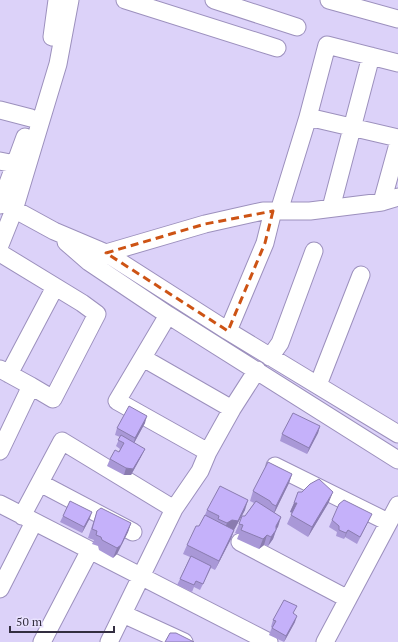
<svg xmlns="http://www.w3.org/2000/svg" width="398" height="642" viewBox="0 0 398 642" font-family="'PT Serif',serif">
  <rect width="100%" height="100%" fill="#dcd2f9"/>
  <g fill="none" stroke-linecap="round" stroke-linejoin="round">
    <g stroke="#9c90bd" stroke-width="19">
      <path id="minor" d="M 125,0 L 277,48
        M 214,0 L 297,27
        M 329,0 L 398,19
        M 52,37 L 57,0
        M 0,110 L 31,118
        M 308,117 L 327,45 L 398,63
        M 0,161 L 15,164
        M 1,202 L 54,231 L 106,253 L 228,331 L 398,434
        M 382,202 L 398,144
        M 0,205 L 25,137
        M 331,208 L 371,56
        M 279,211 L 308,117 L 398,138
        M 66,242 L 89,262 L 168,315 L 398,460
        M 0,245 L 14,210 L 58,64 L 70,0
        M 0,253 L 82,303 L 97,314 L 53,399 L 31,386
        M 100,257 L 106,253 L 205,224 L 263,211 L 310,211 L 382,202 L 398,197
        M 168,315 L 117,401 L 208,452
        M 228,331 L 265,243 L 273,211
        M 270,357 L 280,343 L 314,251
        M 143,358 L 232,409
        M 0,369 L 31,386 L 0,451
        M 9,374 L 55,287
        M 318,385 L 361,275
        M 275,466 L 388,522
        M 40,483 L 133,532
        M 0,504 L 269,642
        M 22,516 L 62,441 L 174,509
        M 240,542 L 348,599
        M 0,589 L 34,522
        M 123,614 L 184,642
        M 42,642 L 90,550
        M 109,642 L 174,509 L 200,471 L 208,452 L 232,409 L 257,370
        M 325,642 L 398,505"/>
    </g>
    <use href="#minor" stroke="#fff" stroke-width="17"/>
  </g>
  <path fill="#a998d7" d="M 145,423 L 134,443 L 142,455 L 131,475 L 124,475 L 107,466 L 110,459 L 119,452 L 120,449 L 116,446 L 120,437 L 115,435 L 117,428 Z
    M 320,426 L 318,433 L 307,454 L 280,441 L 282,434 Z
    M 292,474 L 289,483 L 274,513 L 281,517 L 273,539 L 268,546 L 264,545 L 259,549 L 237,539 L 239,534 L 235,533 L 239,524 L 245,516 L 254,503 L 250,501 L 253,491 Z
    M 329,502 L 308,537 L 287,524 L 292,513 L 290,512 L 294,503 Z
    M 207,510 L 245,510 L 234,530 L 231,539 L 215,570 L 211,568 L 200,590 L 194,587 L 192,592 L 177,585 L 180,579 L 190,557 L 183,554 L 187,545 L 199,526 L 205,515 Z
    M 97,511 L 131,523 L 128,532 L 117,554 L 113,558 L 99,550 L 98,546 L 92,544 L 94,540 L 88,538 Z
    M 63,516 L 90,518 L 82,533 L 60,522 Z
    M 332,520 L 369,520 L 357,544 L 345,537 L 344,539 L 336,536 L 337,532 L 329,527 Z
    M 294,614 L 295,622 L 284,642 L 269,635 L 272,627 L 271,627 L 273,620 Z"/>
  <path fill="#8a7caf" d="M 147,416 L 145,423 L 133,445 L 135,438 Z
    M 320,426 L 318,433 L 307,454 L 309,448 Z
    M 145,449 L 142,455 L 131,475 L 124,475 L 126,468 Z
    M 292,474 L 289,483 L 273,516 L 276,506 Z
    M 333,492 L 329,502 L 308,537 L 312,527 Z
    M 248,500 L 245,510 L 234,530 L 223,533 L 227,523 Z
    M 294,503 L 297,503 L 294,513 L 290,512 Z
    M 92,512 L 90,518 L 82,533 L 84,527 Z
    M 281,517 L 278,527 L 272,535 L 276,526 Z
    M 131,523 L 128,532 L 117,554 L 113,558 L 117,548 Z
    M 234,530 L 231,539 L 215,570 L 219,561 Z
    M 276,530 L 273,539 L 268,546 L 271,537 Z
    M 348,530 L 345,537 L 344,539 L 346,533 Z
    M 267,535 L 264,545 L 259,549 L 263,539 Z
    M 297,616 L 295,622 L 284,642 L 286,636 Z"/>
  <path fill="#c5b1fa" stroke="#8a7caf" d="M 129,406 L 147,416 L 135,438 L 117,428 Z
    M 293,413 L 320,426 L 309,448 L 282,434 Z
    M 121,435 L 145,449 L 133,469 L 126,468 L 110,459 L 115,450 L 119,452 L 124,443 L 118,440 Z
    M 268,462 L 292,474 L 276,506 L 272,504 L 270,501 L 253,491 Z
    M 319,479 L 333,492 L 312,527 L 291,515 L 297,503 L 294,503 L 298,492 L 302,492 L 310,484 Z
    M 220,486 L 248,500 L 238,521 L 232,520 L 227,523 L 218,519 L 219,516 L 207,510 Z
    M 344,500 L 372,514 L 360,537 L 348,530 L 346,533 L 339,530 L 339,526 L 332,520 L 339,504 Z
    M 70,501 L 92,512 L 84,527 L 63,516 Z
    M 256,501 L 281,517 L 276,526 L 276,530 L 271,537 L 267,535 L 263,539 L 241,530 L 243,525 L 239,524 L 242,516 L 245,516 Z
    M 101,508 L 131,523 L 121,545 L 117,548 L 102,540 L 101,537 L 96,535 L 97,531 L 92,529 L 97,511 Z
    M 205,515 L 234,530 L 219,561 L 187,545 L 196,526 L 199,526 Z
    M 191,556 L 211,566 L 203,584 L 196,581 L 194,585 L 180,579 Z
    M 284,600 L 297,606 L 293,613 L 297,616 L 286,636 L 272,628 L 276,621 L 273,620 Z
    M 170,633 L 176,633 L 194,642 L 165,642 Z"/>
  <path fill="none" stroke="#cd5314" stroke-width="3" stroke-dasharray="8 5" stroke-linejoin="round" d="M 273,211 L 265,243 L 228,331 L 106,253 L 205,224 Z"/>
  <path d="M10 626v6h104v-6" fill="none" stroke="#332e40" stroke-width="2"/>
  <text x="16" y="626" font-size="12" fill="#332e40" stroke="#e8e1fe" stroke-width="3" paint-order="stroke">50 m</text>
</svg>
